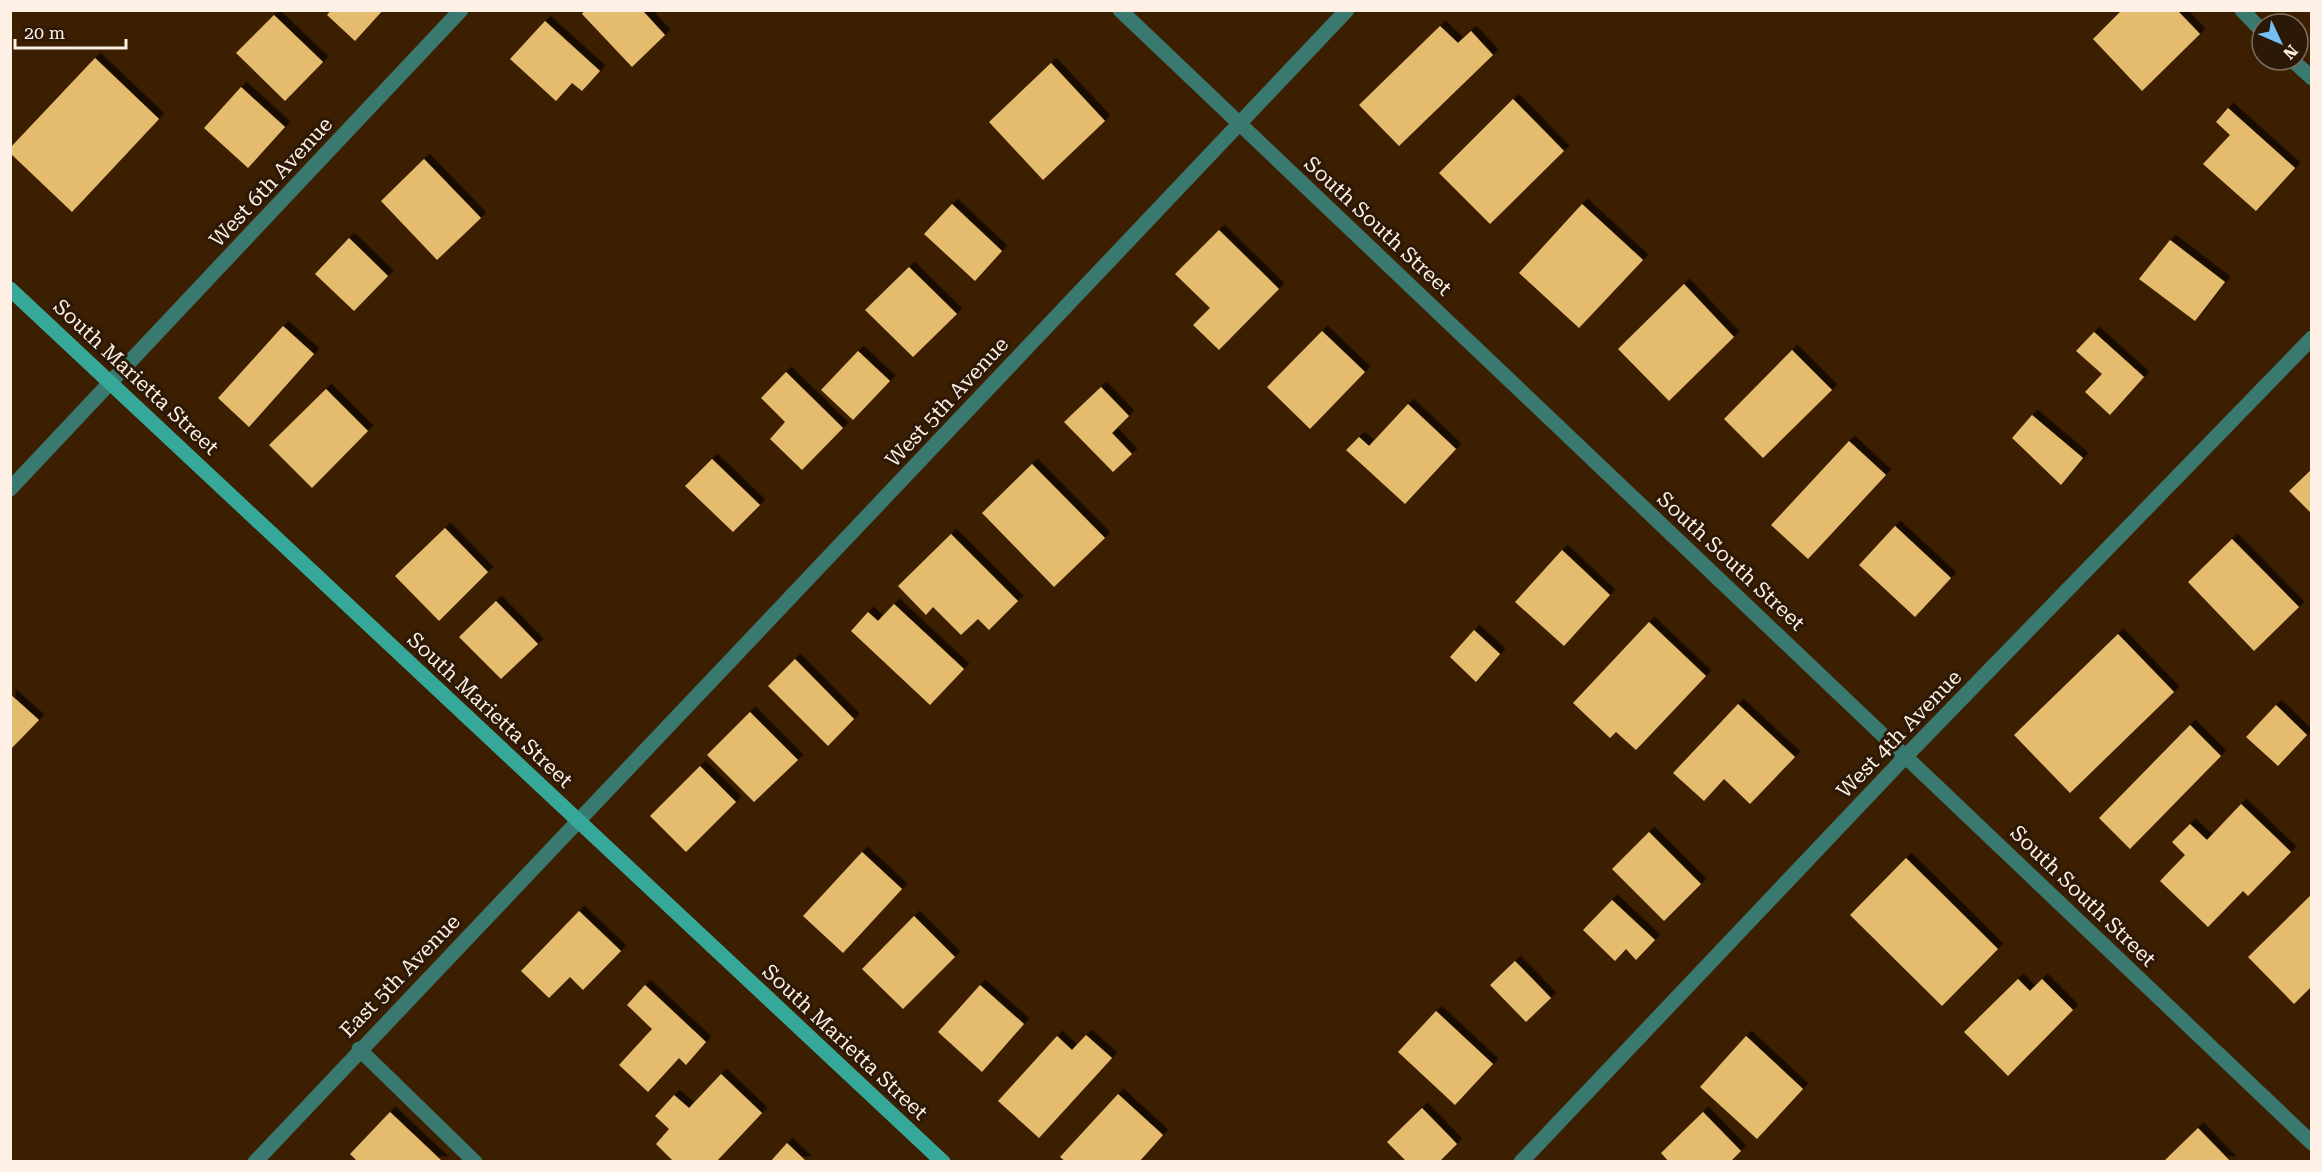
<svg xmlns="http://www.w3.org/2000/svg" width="2322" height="1172" viewBox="0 0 2322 1172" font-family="'Roboto Serif',serif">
  <defs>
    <filter id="shadow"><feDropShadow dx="5.5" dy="-5.5" stdDeviation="0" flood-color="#0009"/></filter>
  </defs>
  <rect width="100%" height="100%" fill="#3c1e00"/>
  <path fill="#e5bc6d" filter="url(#shadow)" d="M 331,10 L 383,10 L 355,41 L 327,15 Z
    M 585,10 L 642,10 L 665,35 L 632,67 L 582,14 Z
    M 2122,10 L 2177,10 L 2200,34 L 2142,91 L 2093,39 Z
    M 274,15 L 323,62 L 285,101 L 236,53 Z
    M 545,21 L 600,71 L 582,91 L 572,83 L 556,101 L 510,59 Z
    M 1440,26 L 1458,43 L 1471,31 L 1493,55 L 1399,146 L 1359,105 Z
    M 95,58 L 159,119 L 72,212 L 10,153 L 10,148 Z
    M 1051,63 L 1105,121 L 1043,180 L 989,122 Z
    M 241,87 L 285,127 L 248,168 L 204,128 Z
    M 1513,99 L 1564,151 L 1490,224 L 1439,173 Z
    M 2228,108 L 2295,168 L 2256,211 L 2203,164 L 2230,135 L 2216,122 Z
    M 424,159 L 481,218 L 437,260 L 381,201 Z
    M 952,204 L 1002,251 L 975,281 L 924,234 Z
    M 1582,204 L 1643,260 L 1579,328 L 1519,273 Z
    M 1219,230 L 1279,289 L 1219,350 L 1193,325 L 1210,308 L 1175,274 Z
    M 349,238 L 388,276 L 354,311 L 315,274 Z
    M 2170,240 L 2225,282 L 2195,321 L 2139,279 Z
    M 909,267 L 957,314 L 913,357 L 865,310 Z
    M 1684,284 L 1734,337 L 1669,401 L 1618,349 Z
    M 283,326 L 314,354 L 249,427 L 218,398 Z
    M 1322,331 L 1365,372 L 1310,429 L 1267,387 Z
    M 2094,332 L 2144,377 L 2110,415 L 2085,392 L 2102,374 L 2076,351 Z
    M 1792,350 L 1832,390 L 1763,458 L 1724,419 Z
    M 858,351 L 890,381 L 853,420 L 821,390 Z
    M 786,372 L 843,428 L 802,470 L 770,439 L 785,422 L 761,398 Z
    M 1101,387 L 1129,416 L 1112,433 L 1132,454 L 1113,472 L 1064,422 Z
    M 326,389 L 368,431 L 312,488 L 269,445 Z
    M 1408,404 L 1456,449 L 1405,504 L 1346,450 L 1359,437 L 1369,446 Z
    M 2032,415 L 2083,458 L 2061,485 L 2012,438 Z
    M 1849,441 L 1886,475 L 1808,559 L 1771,525 Z
    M 712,459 L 760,505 L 733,532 L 685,486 Z
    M 1032,464 L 1105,538 L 1054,587 L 982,513 Z
    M 2312,469 L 2312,514 L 2289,491 Z
    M 1895,526 L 1951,578 L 1915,617 L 1859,565 Z
    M 445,528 L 488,572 L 439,621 L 395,576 Z
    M 951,534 L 1018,601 L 989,630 L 978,619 L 961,635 L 933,607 L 926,615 L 898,586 Z
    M 2232,539 L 2299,607 L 2254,651 L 2188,582 Z
    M 1562,550 L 1610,595 L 1564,646 L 1515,602 Z
    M 496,601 L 538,644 L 501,679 L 459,637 Z
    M 894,604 L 964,669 L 930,705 L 851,631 L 868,612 L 878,621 Z
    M 1649,622 L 1706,676 L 1636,750 L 1616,732 L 1610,738 L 1573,703 Z
    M 1474,630 L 1500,654 L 1476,682 L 1450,657 Z
    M 2118,634 L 2174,692 L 2070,793 L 2014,735 Z
    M 795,659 L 854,719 L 828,746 L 768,686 Z
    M 10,694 L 39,720 L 10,750 Z
    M 1738,704 L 1795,757 L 1750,804 L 1724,779 L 1704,801 L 1673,773 Z
    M 2276,705 L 2307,735 L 2278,766 L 2246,737 Z
    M 750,712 L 798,760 L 754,802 L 707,755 Z
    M 2190,725 L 2221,756 L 2130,849 L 2099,818 Z
    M 700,766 L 736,802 L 686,852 L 650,816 Z
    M 2241,804 L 2291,852 L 2248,896 L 2243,891 L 2208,927 L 2160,881 L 2185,855 L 2172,842 L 2190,824 L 2207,840 Z
    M 1649,832 L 1701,884 L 1664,921 L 1612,869 Z
    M 862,852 L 902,889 L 843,953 L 803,916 Z
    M 1906,858 L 1998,949 L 1942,1006 L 1850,915 Z
    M 2312,894 L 2312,986 L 2294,1004 L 2248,957 Z
    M 1612,900 L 1655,940 L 1636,960 L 1626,949 L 1615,961 L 1583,930 Z
    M 579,911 L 621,951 L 583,990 L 570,977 L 549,998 L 521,971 Z
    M 914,916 L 955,957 L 903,1009 L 862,969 Z
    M 1515,961 L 1551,998 L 1526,1022 L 1490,985 Z
    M 2018,979 L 2030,991 L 2042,979 L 2073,1010 L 2008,1076 L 1964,1032 Z
    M 645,985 L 706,1042 L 686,1065 L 679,1058 L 648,1092 L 619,1065 L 652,1029 L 627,1005 Z
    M 980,985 L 1024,1024 L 982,1072 L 938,1032 Z
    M 1436,1011 L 1493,1064 L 1455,1105 L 1398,1052 Z
    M 1086,1035 L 1112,1058 L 1039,1138 L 998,1101 L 1057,1036 L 1072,1050 Z
    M 1746,1036 L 1803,1089 L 1757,1139 L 1700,1087 Z
    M 721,1074 L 762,1113 L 716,1162 L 674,1162 L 656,1144 L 669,1129 L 655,1116 L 674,1095 L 689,1108 Z
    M 1118,1094 L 1163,1135 L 1139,1162 L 1066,1162 L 1060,1157 Z
    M 1422,1108 L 1457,1144 L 1439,1162 L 1407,1162 L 1387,1142 Z
    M 390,1112 L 443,1162 L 358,1162 L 350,1154 Z
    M 1703,1112 L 1741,1151 L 1730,1162 L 1669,1162 L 1661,1153 Z
    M 2198,1128 L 2231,1162 L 2163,1162 Z
    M 787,1143 L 807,1162 L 770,1162 Z"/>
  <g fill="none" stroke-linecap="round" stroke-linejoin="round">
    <path stroke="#397970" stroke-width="15" d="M 1120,10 L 2312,1143
      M 2242,10 L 2262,31
      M 2292,60 L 2312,78
      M 10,489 L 461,10
      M 359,1049 L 475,1162
      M 255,1162 L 1347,10
      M 1521,1162 L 1906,756 L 2312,338"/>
    <path stroke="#36a899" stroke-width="15" d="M 10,289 L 943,1162"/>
  </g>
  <g text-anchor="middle" stroke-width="6" stroke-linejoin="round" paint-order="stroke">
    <g font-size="21" fill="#fef0e4" stroke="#2b1806">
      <text transform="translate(271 182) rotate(-47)" y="7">West 6th Avenue</text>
      <text transform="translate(1378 226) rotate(43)" y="7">South South Street</text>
      <text transform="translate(136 377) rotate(43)" y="7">South Marietta Street</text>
      <text transform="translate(947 402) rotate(-47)" y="7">West 5th Avenue</text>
      <text transform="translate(1731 561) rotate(43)" y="7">South South Street</text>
      <text transform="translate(490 710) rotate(43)" y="7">South Marietta Street</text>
      <text transform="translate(1899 734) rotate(-46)" y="7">West 4th Avenue</text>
      <text transform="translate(2083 896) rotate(44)" y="7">South South Street</text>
      <text transform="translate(400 976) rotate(-46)" y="7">East 5th Avenue</text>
      <text transform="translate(845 1042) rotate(43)" y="7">South Marietta Street</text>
    </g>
  </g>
  <rect width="2322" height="1172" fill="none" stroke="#fef0e4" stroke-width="24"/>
  <g transform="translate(2280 42) rotate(134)"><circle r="28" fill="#2b1806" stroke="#7f6e5f" stroke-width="1.5"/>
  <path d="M0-4.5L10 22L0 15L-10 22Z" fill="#76c0f7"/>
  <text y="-9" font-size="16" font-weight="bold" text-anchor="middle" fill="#fef0e4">N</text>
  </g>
  <path d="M15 39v9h111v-9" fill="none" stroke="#fef0e4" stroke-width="3"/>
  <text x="24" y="39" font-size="18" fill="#fef0e4" stroke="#2b1806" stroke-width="4.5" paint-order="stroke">20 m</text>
</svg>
